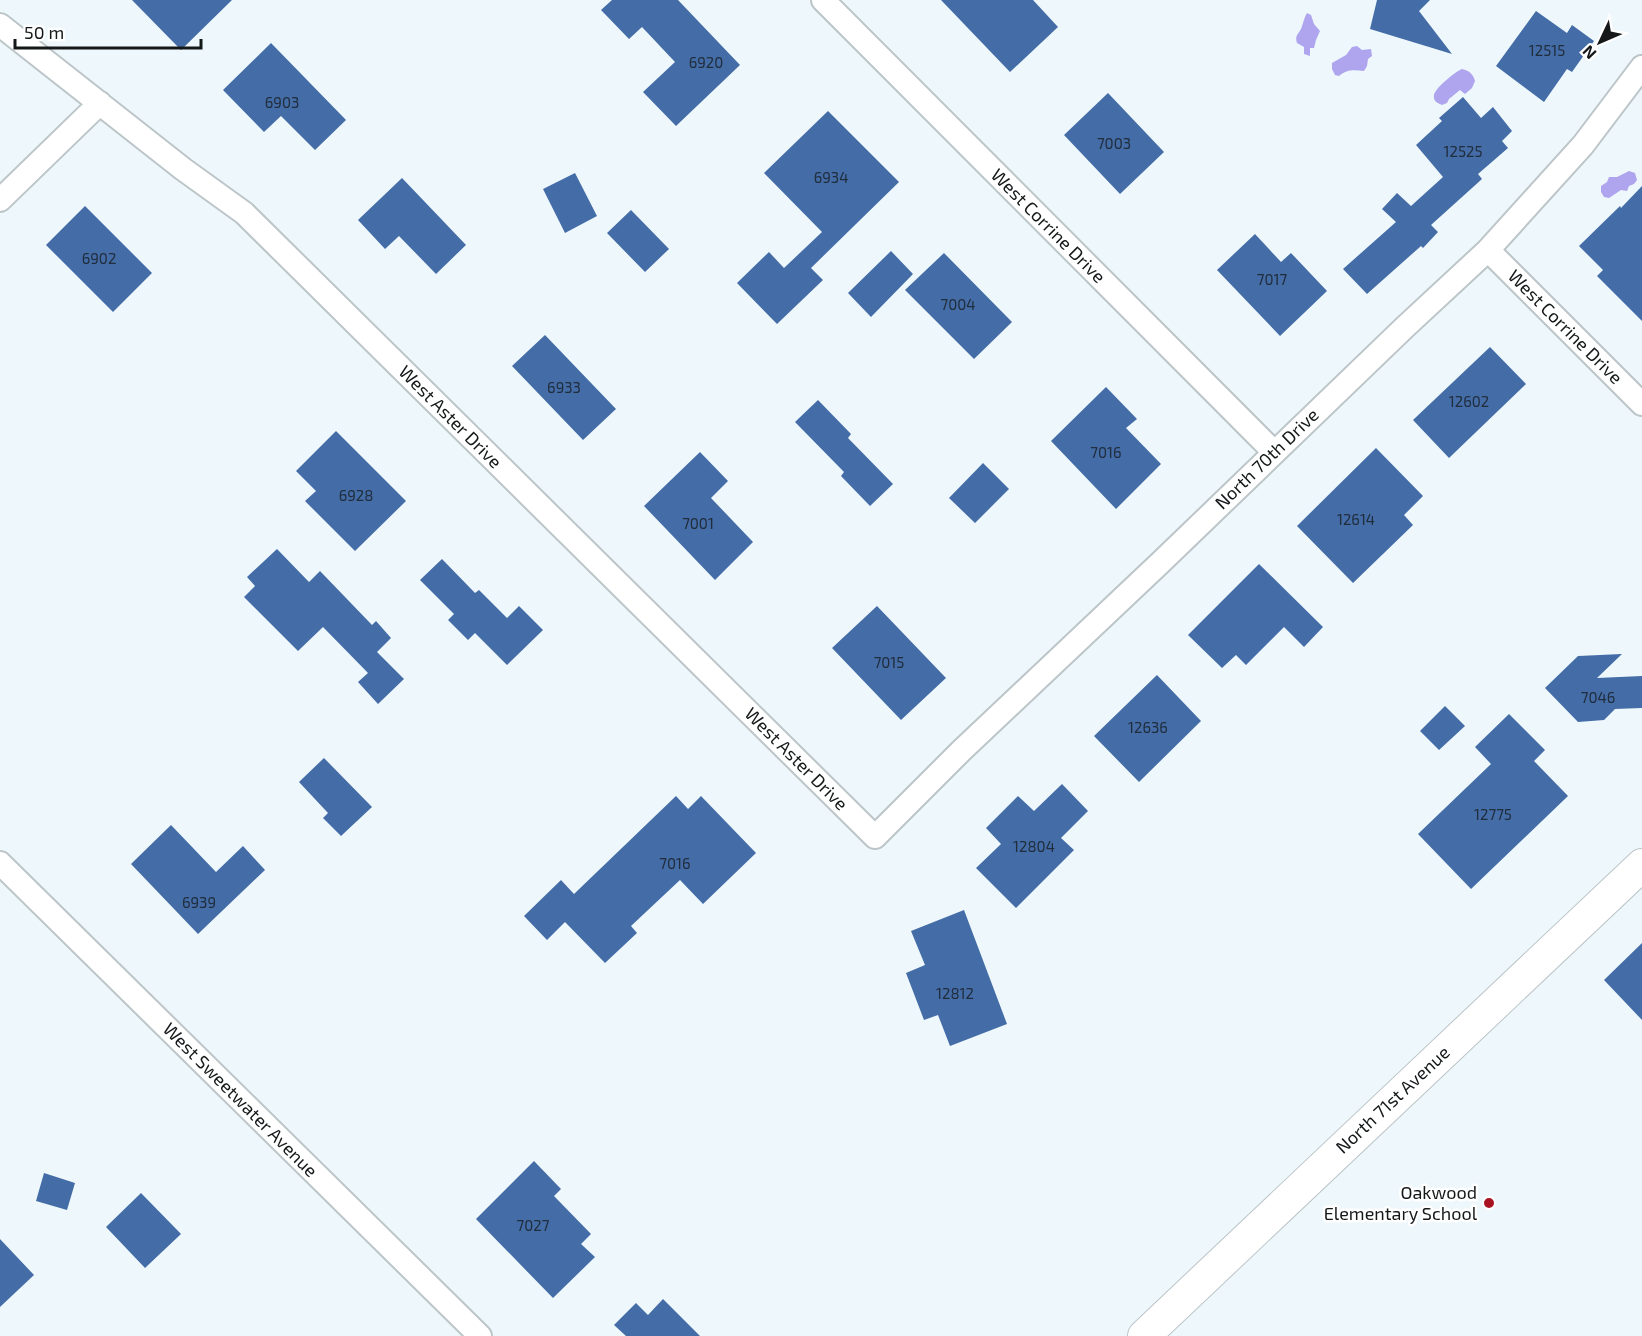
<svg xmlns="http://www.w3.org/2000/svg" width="1642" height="1336" viewBox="0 0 1642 1336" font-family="'Exo 2',sans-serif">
  <rect width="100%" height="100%" fill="#eef8fc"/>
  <path fill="#aea5ee" d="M 1307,13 L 1311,15 L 1314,24 L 1320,31 L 1316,40 L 1314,48 L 1310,48 L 1310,56 L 1304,54 L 1304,47 L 1297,43 C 1294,34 1300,34 1302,26 C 1304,21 1304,18 1307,13 Z
    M 1357,46 L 1362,50 L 1371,49 L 1372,56 L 1368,59 L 1367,66 L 1364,71 C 1354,70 1347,69 1339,76 L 1335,75 L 1332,69 L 1332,63 L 1346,55 L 1352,47 Z
    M 1462,69 C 1470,71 1473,74 1475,81 L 1472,88 L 1465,94 L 1460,90 L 1449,99 L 1447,103 L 1442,105 C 1437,103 1433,101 1434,95 C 1435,88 1456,71 1462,69 Z
    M 1629,171 L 1635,173 L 1637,180 L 1634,184 L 1629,186 L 1627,191 L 1621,190 L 1609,198 L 1604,197 L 1601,192 L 1601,186 L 1607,182 L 1609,177 L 1617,177 Z"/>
  <path fill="#446ca7" d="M 132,0 L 232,0 L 181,50 Z
    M 612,0 L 678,0 L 740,65 L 676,126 L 643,92 L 675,62 L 642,27 L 629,39 L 601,10 Z
    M 941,0 L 1033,0 L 1058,27 L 1010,72 Z
    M 1377,0 L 1430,0 L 1419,11 L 1452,54 L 1370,29 Z
    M 1536,11 L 1567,33 L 1572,25 L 1594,41 L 1572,72 L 1567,69 L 1544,102 L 1496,66 Z
    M 271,43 L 346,120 L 315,150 L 281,116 L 264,132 L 223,90 Z
    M 1108,93 L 1164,152 L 1120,194 L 1064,135 Z
    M 1463,97 L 1481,118 L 1493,107 L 1512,131 L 1502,141 L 1508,148 L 1478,174 L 1482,179 L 1431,225 L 1438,232 L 1423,248 L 1421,246 L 1367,294 L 1343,269 L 1396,222 L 1382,209 L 1397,193 L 1411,206 L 1443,177 L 1416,145 L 1442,121 L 1439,118 Z
    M 828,111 L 899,182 L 811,268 L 823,280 L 777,324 L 737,283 L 769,252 L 784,268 L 822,232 L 764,173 Z
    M 575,173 L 597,216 L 565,233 L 543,189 Z
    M 402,178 L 466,245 L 436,274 L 399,236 L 385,249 L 358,220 Z
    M 1642,186 L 1642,321 L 1597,276 L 1603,270 L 1579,246 L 1620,206 L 1621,208 Z
    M 85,206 L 152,273 L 113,312 L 46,245 Z
    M 631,210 L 669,249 L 645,272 L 607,233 Z
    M 1255,234 L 1281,262 L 1291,253 L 1327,291 L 1280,336 L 1217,270 Z
    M 891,251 L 913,274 L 871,317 L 848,293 Z
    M 944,253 L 1012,322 L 974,359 L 905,290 Z
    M 545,335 L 616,409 L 583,440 L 512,366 Z
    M 1490,347 L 1526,384 L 1449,458 L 1413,420 Z
    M 1106,387 L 1137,419 L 1126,428 L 1161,464 L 1116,509 L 1051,441 Z
    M 818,400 L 851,434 L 848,438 L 893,484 L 870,506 L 841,476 L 844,472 L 795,422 Z
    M 336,431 L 406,501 L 355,551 L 305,501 L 316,491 L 296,471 Z
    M 1376,448 L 1423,496 L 1404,515 L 1413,525 L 1353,583 L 1297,526 Z
    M 700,452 L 728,481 L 711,498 L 753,542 L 715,580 L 644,506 Z
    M 983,463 L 1009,489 L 975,523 L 949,498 Z
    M 277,549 L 309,582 L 320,571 L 372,625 L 376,621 L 391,638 L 377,652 L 404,679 L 378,704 L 358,682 L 368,673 L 323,627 L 298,651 L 244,597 L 255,586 L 247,577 Z
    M 442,559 L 475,593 L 479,590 L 507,618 L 519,606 L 543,630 L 507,665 L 475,633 L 468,640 L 448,620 L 454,614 L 420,580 Z
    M 1259,564 L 1323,627 L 1304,647 L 1284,627 L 1246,665 L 1236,655 L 1222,668 L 1188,635 Z
    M 877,606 L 946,678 L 901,720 L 832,648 Z
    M 1622,654 L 1597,678 L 1642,676 L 1642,708 L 1615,709 L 1604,720 L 1578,722 L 1545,688 L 1578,656 Z
    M 1157,675 L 1201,721 L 1139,782 L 1094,736 Z
    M 1445,706 L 1465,726 L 1439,750 L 1420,731 Z
    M 1509,714 L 1545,750 L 1534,761 L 1568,796 L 1471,889 L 1418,834 L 1491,764 L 1475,747 Z
    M 324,758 L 372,807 L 341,836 L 323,818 L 328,813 L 299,782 Z
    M 1062,784 L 1088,811 L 1061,838 L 1074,850 L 1016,908 L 976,868 L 1001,844 L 986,828 L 1018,796 L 1034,811 Z
    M 676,796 L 688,809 L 701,796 L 756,853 L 703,904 L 680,880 L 631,926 L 637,933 L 605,963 L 565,922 L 547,940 L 524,916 L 561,880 L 574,894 Z
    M 171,825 L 216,872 L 243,846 L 265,870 L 198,934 L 131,864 Z
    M 964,910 L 1007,1024 L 950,1046 L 938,1015 L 924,1020 L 906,973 L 925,965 L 911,931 Z
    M 1642,943 L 1642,1020 L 1604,980 Z
    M 534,1161 L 561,1189 L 554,1196 L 591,1234 L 581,1244 L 595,1257 L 553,1298 L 476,1219 Z
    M 44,1173 L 75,1183 L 67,1210 L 36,1201 Z
    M 141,1193 L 181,1234 L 145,1268 L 106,1227 Z
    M 0,1239 L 34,1275 L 0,1307 Z
    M 663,1299 L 700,1336 L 626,1336 L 614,1325 L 636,1303 L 648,1315 Z"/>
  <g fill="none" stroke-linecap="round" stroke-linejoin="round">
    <g stroke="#bcc5c8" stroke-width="26">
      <path id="street" d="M 823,0 L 1274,452
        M 0,25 L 183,169 L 244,213 L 875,837 L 961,751 L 1160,563 L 1405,327 L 1488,250 L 1583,145 L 1642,67
        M 0,200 L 100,103
        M 1488,250 L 1642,404
        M 0,863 L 480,1336"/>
    </g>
    <g stroke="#bcc5c8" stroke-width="34">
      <path id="secondary" d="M 1144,1336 L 1642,865"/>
    </g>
    <use href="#street" stroke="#fff" stroke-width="22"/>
    <use href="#secondary" stroke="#fff" stroke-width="32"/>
  </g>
  <circle fill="#a91321" stroke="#fff" stroke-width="2" cx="1489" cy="1203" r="6"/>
  <g text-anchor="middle" stroke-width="5" stroke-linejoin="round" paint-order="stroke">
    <g font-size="15" fill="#202d3c">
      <text x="1547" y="56">12515</text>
      <text x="706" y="68">6920</text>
      <text x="282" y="108">6903</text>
      <text x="1114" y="149">7003</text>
      <text x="1463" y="157">12525</text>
      <text x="831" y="183">6934</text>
      <text x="99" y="264">6902</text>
      <text x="1272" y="285">7017</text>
      <text x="958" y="310">7004</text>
      <text x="564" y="393">6933</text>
      <text x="1469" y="407">12602</text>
      <text x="1106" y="458">7016</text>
      <text x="356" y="501">6928</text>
      <text x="1356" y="525">12614</text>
      <text x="698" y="529">7001</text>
      <text x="889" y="668">7015</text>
      <text x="1598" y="703">7046</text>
      <text x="1148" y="733">12636</text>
      <text x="1493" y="820">12775</text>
      <text x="1034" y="852">12804</text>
      <text x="675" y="869">7016</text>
      <text x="199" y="908">6939</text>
      <text x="955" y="999">12812</text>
      <text x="533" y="1231">7027</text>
    </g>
    <g font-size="18" fill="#141819" stroke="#fff">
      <text transform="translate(1048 226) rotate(45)" y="6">West Corrine Drive</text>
      <text transform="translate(1565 327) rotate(45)" y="6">West Corrine Drive</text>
      <text transform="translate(450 417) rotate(45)" y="6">West Aster Drive</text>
      <text transform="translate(1267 459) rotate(-44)" y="6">North 70th Drive</text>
      <text transform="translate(796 759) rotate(45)" y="6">West Aster Drive</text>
      <text transform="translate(240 1100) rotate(45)" y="6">West Sweetwater Avenue</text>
      <text transform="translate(1393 1100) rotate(-43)" y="6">North 71st Avenue</text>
    </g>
    <g font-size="18" fill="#141819" stroke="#fff" text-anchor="end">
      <text x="1477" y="1199">Oakwood<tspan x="1477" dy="21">Elementary School</tspan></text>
    </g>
  </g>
  <g transform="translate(1600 42) rotate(226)" stroke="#ffffff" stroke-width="4.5" paint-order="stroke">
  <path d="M0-4.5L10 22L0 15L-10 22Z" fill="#141819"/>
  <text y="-9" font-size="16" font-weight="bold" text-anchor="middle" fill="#141819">N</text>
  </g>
  <path d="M15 39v9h186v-9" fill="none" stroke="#141819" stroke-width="3"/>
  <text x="24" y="39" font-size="18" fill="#141819" stroke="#ffffff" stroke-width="4.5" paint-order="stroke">50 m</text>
</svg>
